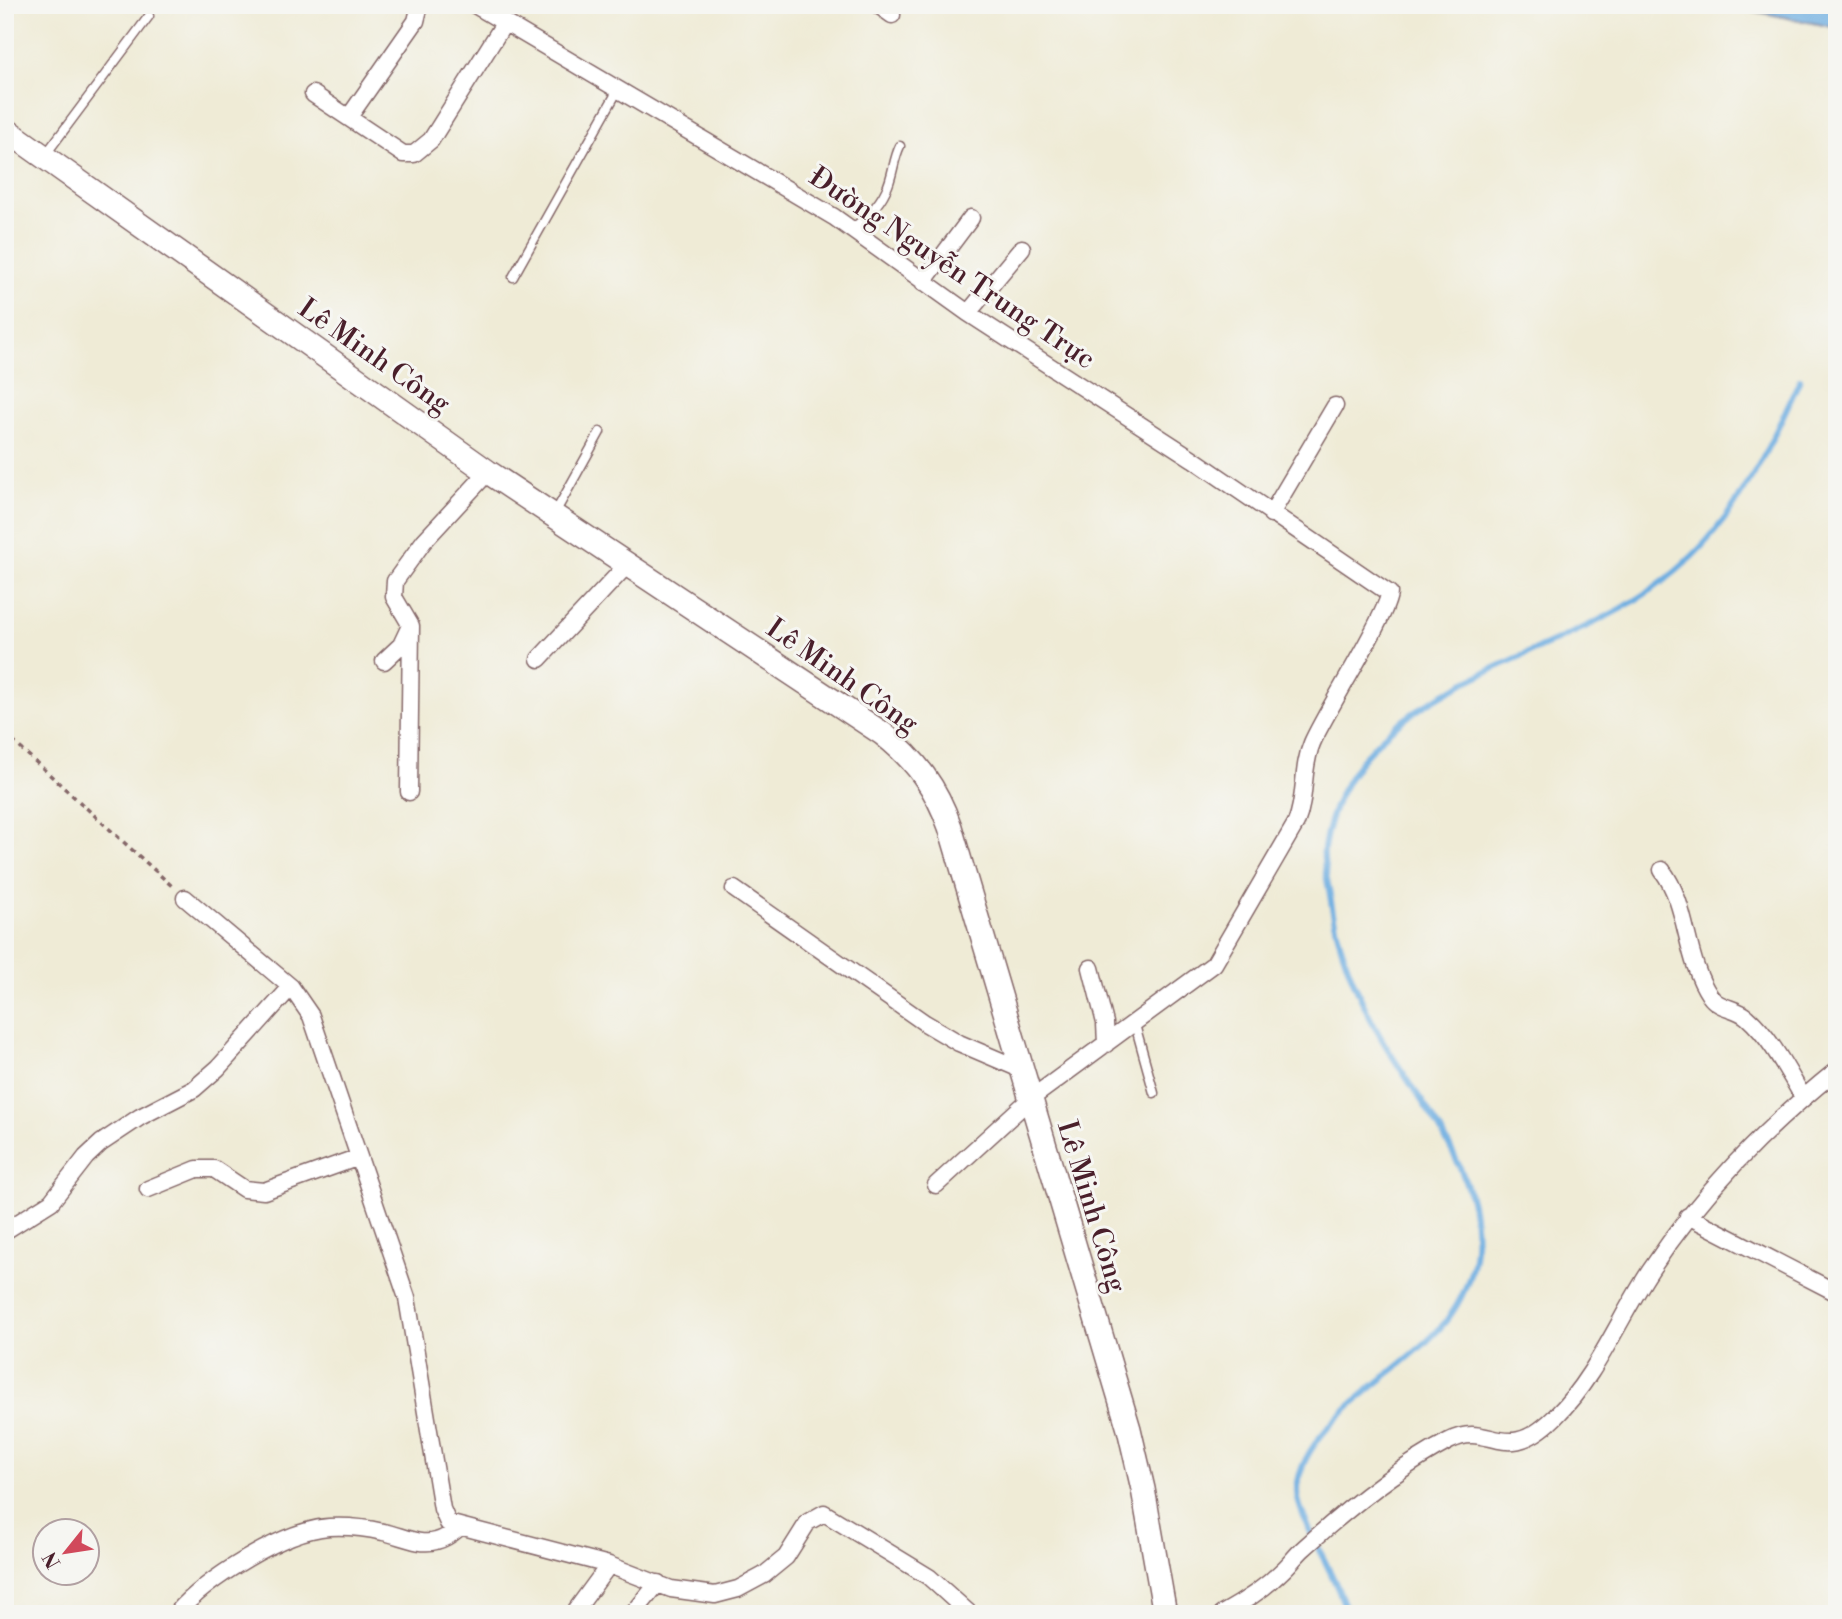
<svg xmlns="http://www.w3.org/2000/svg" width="1842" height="1619" viewBox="0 0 1842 1619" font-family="'Libre Bodoni',serif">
  <rect width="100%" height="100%" fill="#f6f6f2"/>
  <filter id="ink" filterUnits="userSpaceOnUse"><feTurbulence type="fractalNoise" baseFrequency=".0143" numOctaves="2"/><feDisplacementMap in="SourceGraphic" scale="14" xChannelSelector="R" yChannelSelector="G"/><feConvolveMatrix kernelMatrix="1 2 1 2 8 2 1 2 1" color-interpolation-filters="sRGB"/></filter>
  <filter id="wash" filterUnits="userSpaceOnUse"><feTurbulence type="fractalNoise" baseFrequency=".00686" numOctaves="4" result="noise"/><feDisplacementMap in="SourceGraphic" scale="28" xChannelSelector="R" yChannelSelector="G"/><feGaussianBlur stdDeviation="1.57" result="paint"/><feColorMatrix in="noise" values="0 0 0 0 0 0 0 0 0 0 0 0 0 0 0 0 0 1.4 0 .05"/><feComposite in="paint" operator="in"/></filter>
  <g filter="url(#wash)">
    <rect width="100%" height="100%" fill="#efebd6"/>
    <path fill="#6eaee1" stroke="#5c6686" stroke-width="2" d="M 1724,5 L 1837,5 L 1837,28 Z"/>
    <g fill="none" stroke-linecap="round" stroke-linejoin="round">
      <path stroke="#6eaee1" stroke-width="6" d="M 1347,1614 C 1339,1579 1296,1516 1297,1490 C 1301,1421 1407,1371 1446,1321 C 1461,1302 1470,1281 1474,1257 C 1487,1173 1418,1103 1380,1036 C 1355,992 1337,945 1330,895 C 1328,881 1322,863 1324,848 C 1349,681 1555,666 1665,580 C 1733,528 1766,454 1800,379"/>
    </g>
  </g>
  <g filter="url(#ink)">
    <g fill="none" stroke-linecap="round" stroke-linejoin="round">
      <g stroke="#846667" stroke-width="11">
        <path id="service" d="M 46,154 L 149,16
          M 852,229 C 865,218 878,207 886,190 C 893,177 893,160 900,146
          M 513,277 L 618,90
          M 555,513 L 600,432
          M 1134,1021 L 1154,1093"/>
      </g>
      <g stroke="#846667" stroke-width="19">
        <path id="minor" d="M 475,5 L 834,217 L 968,313 L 1193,459 L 1389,593 C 1389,613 1324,714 1312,743 C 1301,769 1307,796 1296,823 L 1214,964 L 1029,1100 L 936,1185
          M 878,5 L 892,15
          M 313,94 L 403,154 L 414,154 L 431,140 L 505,22
          M 349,117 L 416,21 L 420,5
          M 923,282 L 971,218
          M 968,313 L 1022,248
          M 1271,514 L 1335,406
          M 539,659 L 627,565
          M 384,661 L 401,645 L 409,628
          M 409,792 L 411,626 L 394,597 L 395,581 L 424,541 L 488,472
          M 1662,870 C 1689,906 1684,958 1710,996 C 1719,1009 1735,1007 1747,1017 C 1771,1038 1787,1070 1803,1097
          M 734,889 L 925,1023 L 959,1043 L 1020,1069
          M 185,898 L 291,987 L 311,1016 L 407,1298 L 442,1509 L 448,1523 L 609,1565 L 671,1589 L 715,1595 L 738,1589 L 764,1575 L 786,1557 L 808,1522 L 824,1513 L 929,1577 L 970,1614
          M 1091,968 L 1105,1023 L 1106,1044
          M 148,1189 L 197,1169 L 214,1169 L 244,1189 L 264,1191 L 359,1157
          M 1688,1216 L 1837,1293
          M 5,1231 L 51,1202 L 86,1157 L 101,1143 L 140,1117 L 194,1089 L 218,1068 L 291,987
          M 176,1614 C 206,1579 284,1530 329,1527 C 347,1526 366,1528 383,1532 C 400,1535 419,1546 436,1541 C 445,1539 453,1533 459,1528
          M 573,1614 L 609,1565
          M 633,1614 L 658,1583
          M 1222,1614 C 1244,1602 1264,1589 1282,1571 C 1290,1564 1296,1555 1304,1548 C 1348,1508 1396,1469 1449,1441 C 1491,1419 1503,1468 1555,1417 C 1596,1377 1619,1318 1650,1271 C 1702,1192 1764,1129 1837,1070"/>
      </g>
      <g stroke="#846667" stroke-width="26">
        <path id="secondary" d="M 5,129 L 488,472 L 883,734 C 916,760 936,787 950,827 L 1129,1429 L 1143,1489 L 1165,1614"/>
      </g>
      <path stroke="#846667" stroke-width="3.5" stroke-dasharray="5 5" stroke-linecap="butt" d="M 5,734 L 173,887"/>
      <use href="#service" stroke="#fff" stroke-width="8"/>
      <use href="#minor" stroke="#fff" stroke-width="16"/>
      <use href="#secondary" stroke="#fff" stroke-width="23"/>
    </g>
  </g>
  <g text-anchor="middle" stroke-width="6" stroke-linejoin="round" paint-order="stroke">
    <g font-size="28" fill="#4a1f2b" stroke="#f6f6f2">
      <text transform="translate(953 267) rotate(34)" y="10">Đường Nguyễn Trung Trực</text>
      <text transform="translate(375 355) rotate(35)" y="10">Lê Minh Công</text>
      <text transform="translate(843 675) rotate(35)" y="10">Lê Minh Công</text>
      <text transform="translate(1093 1206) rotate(73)" y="10">Lê Minh Công</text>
    </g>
  </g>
  <rect width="1842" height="1619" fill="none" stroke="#f6f6f2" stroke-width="28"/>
  <g transform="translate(66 1552) rotate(240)"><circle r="33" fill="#f6f6f2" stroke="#b1a0a2" stroke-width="2"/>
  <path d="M0-5L12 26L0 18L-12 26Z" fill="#d1495b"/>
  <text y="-10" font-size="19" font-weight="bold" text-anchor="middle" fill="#4a1f2b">N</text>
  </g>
</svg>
